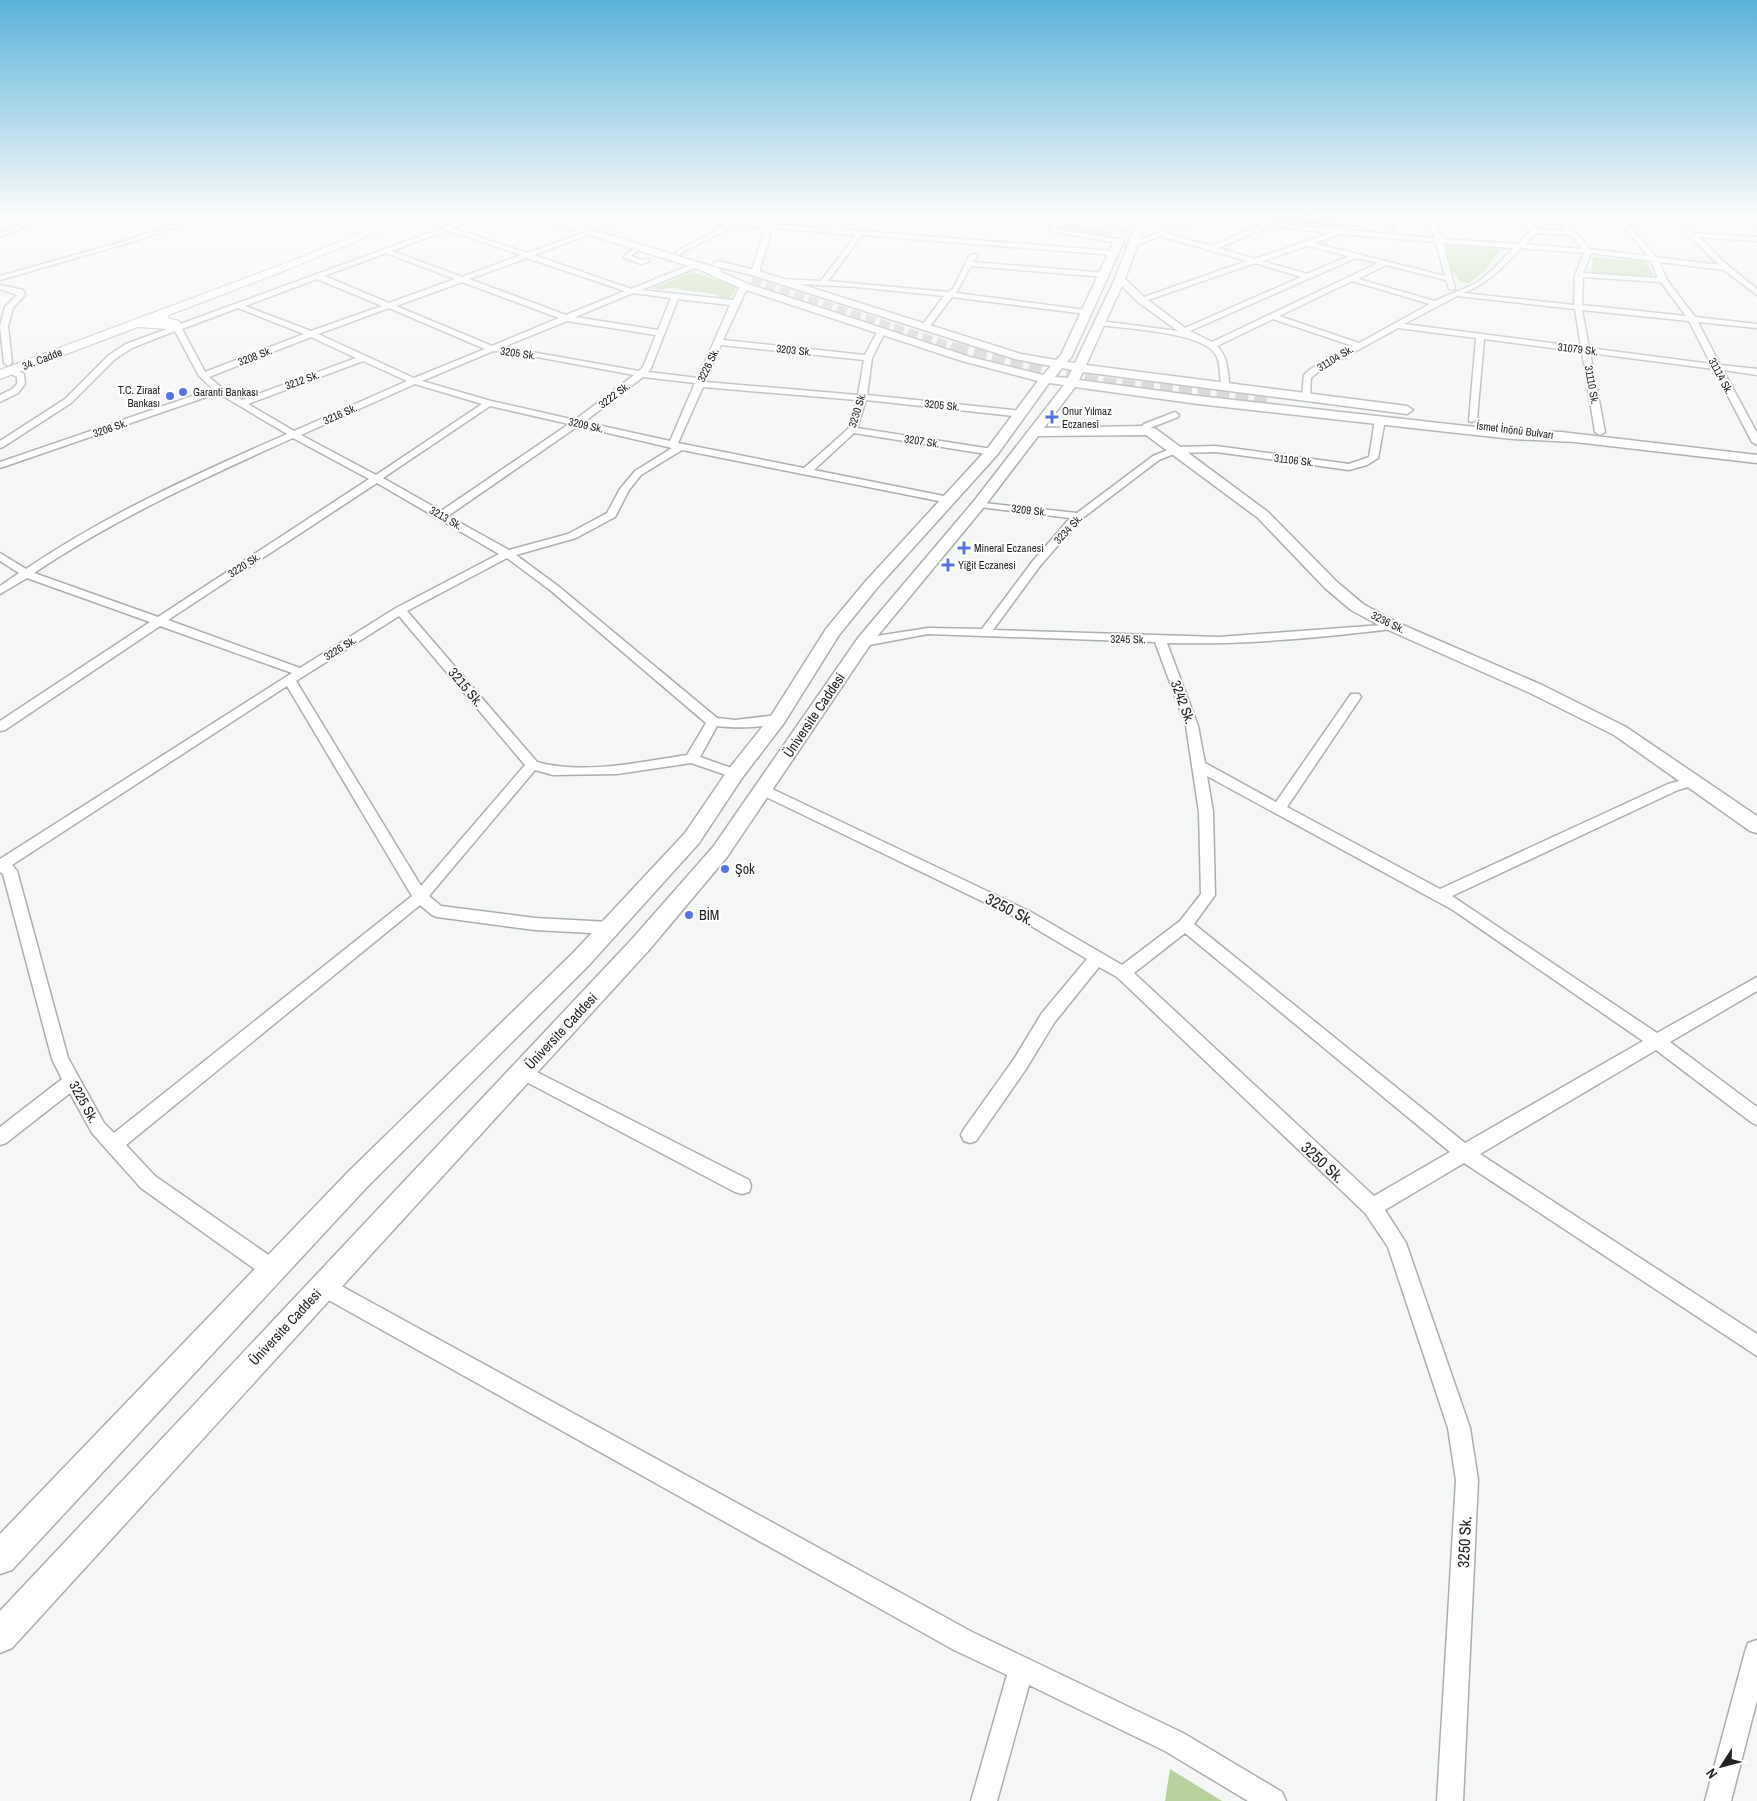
<svg xmlns="http://www.w3.org/2000/svg" width="1757" height="1801" viewBox="0 0 1757 1801" font-family="'Archivo Narrow',sans-serif">
  <rect width="100%" height="100%" fill="#f4f7f6"/>
  <path fill="#b7d29d" d="M 1279,217 L 1351,223 L 1354,225 L 1355,230 L 1275,220 L 1275,218 Z
    M 1060,223 L 1110,231 L 1113,233 L 1107,237 L 1057,229 Z
    M 1445,244 L 1500,249 L 1485,271 L 1469,283 L 1460,282 L 1451,269 Z
    M 1593,257 L 1645,262 L 1655,277 L 1591,274 Z
    M 693,272 L 737,286 L 730,299 L 719,298 L 718,295 L 671,288 L 660,290 L 652,288 Z
    M 1170,1769 L 1222,1801 L 1165,1801 Z"/>
  <g fill="none" stroke-linecap="round" stroke-linejoin="round">
    <path stroke="#cacdcc" stroke-width="10" stroke-dasharray="10 5" stroke-linecap="butt" d="M 751,282 L 960,350"/>
    <path stroke="#cacdcc" stroke-width="13" stroke-dasharray="13 6" stroke-linecap="butt" d="M 955,349 L 1010,364 L 1099,383 L 1272,403"/>
    <g stroke="#aaaeac" stroke-width="3">
      <path id="street" d="M 11,213 L 19,213 L 0,220 L 0,216 Z
        M 50,213 L 57,213 L 0,237 L 0,233 Z
        M 211,213 L 219,213 L 125,244 L 0,280 L 0,276 L 121,242 Z
        M 474,213 L 481,213 L 471,220 L 453,228 L 527,253 L 587,232 L 591,232 L 591,234 L 534,255 L 631,289 L 695,263 L 699,265 L 698,267 L 641,290 L 733,300 L 741,284 L 747,284 L 748,286 L 723,340 L 865,355 L 878,330 L 884,330 L 885,332 L 872,358 L 867,395 L 1022,411 L 1026,414 L 1022,417 L 866,400 L 857,428 L 992,449 L 997,452 L 992,455 L 854,433 L 814,470 L 949,497 L 953,498 L 953,502 L 949,503 L 682,450 L 641,475 L 629,490 L 615,517 L 576,538 L 516,555 L 558,586 L 717,718 L 735,720 L 778,715 L 784,719 C 776,729 730,728 717,726 L 700,757 L 740,771 L 742,774 L 740,777 L 735,778 L 691,763 L 617,774 L 553,775 L 535,770 L 429,896 L 441,906 L 535,918 L 610,922 L 615,924 L 618,928 L 615,932 L 610,934 L 535,930 L 437,917 L 432,915 L 420,905 L 126,1145 L 155,1176 L 280,1263 L 283,1270 L 280,1277 L 273,1279 L 266,1277 L 141,1188 L 92,1133 L 70,1093 L 6,1143 L 0,1145 L 0,1127 L 62,1079 L 52,1059 L 3,874 L 0,872 L 0,859 L 292,673 L 160,626 L 5,730 L 0,731 L 0,721 L 150,622 L 27,578 L 0,594 L 0,586 L 19,573 L 0,561 L 0,553 L 26,569 C 109,513 196,474 287,434 L 218,393 L 0,468 L 0,462 L 213,389 L 199,376 L 175,331 L 132,348 L 115,359 L 71,403 L 3,447 L 0,448 L 0,441 L 65,399 L 109,355 L 126,344 L 445,227 ZM 447,230 L 521,255 L 462,277 L 392,251 ZM 386,253 L 455,279 L 389,303 L 324,276 ZM 527,258 L 625,291 L 566,315 L 469,279 ZM 317,279 L 382,306 L 311,331 L 245,306 ZM 462,282 L 559,318 L 492,346 L 396,306 ZM 633,293 L 671,298 L 658,330 L 575,317 ZM 678,299 L 730,305 L 698,378 L 648,372 L 651,368 ZM 238,308 L 304,334 L 205,372 L 182,329 ZM 389,308 L 485,349 L 414,378 L 318,334 ZM 567,321 L 656,335 L 643,367 L 639,371 L 503,347 ZM 311,337 L 356,358 L 242,400 L 222,388 L 209,377 ZM 721,345 L 864,360 L 858,395 L 705,382 ZM 493,351 L 510,352 L 634,375 L 575,420 L 491,401 L 422,381 ZM 363,361 L 407,381 L 294,431 L 248,404 ZM 643,377 L 695,383 L 670,441 L 584,422 ZM 415,384 L 482,404 L 376,475 L 301,435 ZM 703,387 L 857,400 L 848,429 L 804,468 L 678,443 ZM 490,406 L 569,424 L 441,511 L 383,478 ZM 578,426 L 672,448 L 635,471 L 620,489 L 607,513 L 568,534 L 509,550 L 448,516 ZM 293,438 L 369,479 L 158,617 L 34,573 C 116,518 204,478 293,438 ZM 377,483 L 499,554 L 396,608 L 300,668 L 168,620 ZM 507,558 L 550,590 L 706,723 L 687,755 C 641,762 583,775 537,762 L 407,611 ZM 399,616 L 525,765 L 421,886 L 296,681 ZM 287,686 L 412,896 L 114,1133 L 104,1123 L 68,1058 L 17,871 L 12,865 Z
        M 635,213 L 642,213 L 606,229 L 601,228 Z
        M 684,213 C 699,211 716,220 732,221 L 736,213 L 742,213 L 738,222 L 767,224 L 772,213 L 778,213 L 773,224 L 830,229 L 842,213 L 848,213 L 836,229 L 1114,251 L 1117,253 L 1114,255 L 862,235 L 828,281 L 948,292 L 953,289 L 969,256 L 973,254 L 977,256 L 973,262 L 1105,273 L 1109,275 L 1105,277 L 971,266 L 956,293 L 1086,310 L 1090,312 L 1086,314 L 952,297 L 927,330 L 924,330 L 920,328 L 944,296 L 857,287 L 780,283 L 776,281 L 780,279 L 821,281 L 856,235 L 772,228 L 759,273 L 755,275 L 751,273 L 765,228 L 735,225 L 678,255 L 676,254 L 676,252 L 726,225 L 715,223 Z
        M 1191,213 L 1209,213 L 1301,226 L 1435,238 L 1425,213 L 1431,213 L 1442,239 L 1518,244 L 1530,231 L 1515,213 L 1521,213 L 1536,229 L 1567,231 L 1557,218 L 1557,216 L 1622,218 L 1656,257 L 1719,265 L 1689,236 L 1672,216 L 1656,215 L 1653,213 L 1676,213 L 1694,233 L 1757,237 L 1757,241 L 1699,237 L 1725,263 L 1757,289 L 1757,295 L 1724,270 L 1659,262 L 1667,280 L 1695,317 L 1757,324 L 1757,328 L 1698,322 L 1720,365 L 1757,369 L 1757,375 L 1723,370 L 1757,433 L 1757,445 L 1752,442 L 1714,369 L 1590,353 L 1605,432 L 1600,435 L 1595,432 L 1582,352 L 1484,339 L 1477,419 L 1472,422 L 1469,421 L 1476,338 L 1398,328 L 1318,372 L 1311,378 L 1310,396 L 1306,399 L 1302,396 L 1304,375 L 1312,368 L 1353,346 L 1273,319 L 1217,346 C 1229,358 1227,372 1230,387 L 1223,389 C 1218,378 1222,365 1216,355 C 1204,332 1126,329 1100,325 L 1096,323 L 1100,321 L 1178,331 L 1138,302 L 1117,281 L 1117,277 L 1123,277 L 1144,297 L 1247,261 L 1160,236 L 1134,246 L 1129,245 L 1198,215 ZM 1206,217 L 1262,225 L 1211,246 L 1166,233 ZM 1564,219 L 1620,222 L 1648,256 L 1590,249 ZM 1271,226 L 1331,233 L 1255,259 L 1218,248 ZM 1536,233 L 1571,235 L 1582,249 L 1525,244 ZM 1340,234 L 1436,242 L 1445,276 L 1314,243 ZM 1443,243 L 1514,248 C 1501,260 1488,277 1472,285 C 1460,291 1447,295 1435,301 L 1358,279 L 1386,265 L 1446,280 L 1449,289 L 1455,289 ZM 1307,246 L 1349,256 L 1307,274 L 1262,261 ZM 1521,248 L 1584,253 L 1575,275 L 1574,305 L 1463,293 C 1488,284 1503,267 1521,248 ZM 1591,253 L 1651,261 L 1658,278 L 1583,273 ZM 1356,258 L 1378,263 L 1212,342 L 1190,331 ZM 1255,263 L 1301,277 L 1185,328 L 1148,300 ZM 1583,277 L 1661,282 L 1686,316 L 1582,305 ZM 1352,281 L 1430,304 L 1359,343 L 1279,316 ZM 1457,296 L 1575,309 L 1581,347 L 1404,324 ZM 1582,310 L 1689,321 L 1711,364 L 1589,348 Z
        M 1264,213 L 1280,213 L 1358,221 L 1361,223 L 1358,225 L 1267,215 Z
        M 1383,213 L 1389,213 L 1393,230 L 1388,229 Z
        M 1744,213 L 1750,213 L 1757,219 L 1757,225 Z
        M 920,216 L 1041,219 L 1044,216 L 1127,229 L 1124,231 L 1059,222 L 1056,229 L 1121,240 L 1122,241 L 1119,243 L 1050,231 L 1052,223 L 922,219 L 919,217 Z
        M 638,246 L 641,248 L 631,256 L 641,260 L 649,259 L 649,261 L 641,264 L 624,258 L 624,256 Z
        M 0,285 L 23,290 L 25,295 L 13,308 L 8,326 L 12,363 L 8,366 L 4,363 L 0,326 L 5,307 L 17,295 L 0,289 Z
        M 9,369 L 15,369 L 24,374 L 25,384 L 18,393 L 0,402 L 0,395 L 12,389 L 17,384 L 17,377 L 9,373 Z
        M 1175,412 L 1179,415 L 1178,417 L 1150,428 L 1147,432 L 1141,432 L 1139,430 L 1144,424 Z
        M 1380,417 L 1385,420 L 1378,458 L 1367,465 L 1349,470 L 1216,452 L 1176,453 L 1159,460 L 1080,520 L 1040,566 L 993,630 L 1219,637 L 1396,624 L 1398,626 L 1396,628 L 1392,629 C 1317,638 1242,645 1167,643 L 1198,726 L 1205,763 L 1276,802 L 1351,694 L 1359,694 L 1361,697 L 1287,807 L 1440,889 L 1668,784 L 1694,777 L 1699,778 L 1701,781 L 1699,784 L 1678,790 L 1452,896 L 1657,1033 L 1757,977 L 1757,991 L 1670,1042 L 1757,1107 L 1757,1125 L 1751,1122 L 1656,1050 L 1480,1154 L 1757,1334 L 1757,1356 L 1464,1163 L 1385,1210 L 1406,1243 L 1470,1428 L 1478,1480 L 1463,1801 L 1437,1801 L 1456,1480 L 1448,1428 L 1388,1247 L 1365,1213 L 1117,977 L 1099,967 L 1054,1023 L 1026,1069 L 976,1141 L 970,1143 L 964,1141 L 961,1135 L 964,1129 L 1014,1059 L 1042,1013 L 1087,959 L 1021,920 L 758,793 L 756,790 L 758,787 L 768,787 L 1031,912 L 1122,965 L 1180,921 L 1201,894 L 1199,812 L 1186,726 L 1155,642 L 928,634 L 864,646 L 858,642 L 864,638 L 928,628 L 982,629 L 1032,562 L 1070,518 L 979,507 L 974,504 L 975,502 L 1077,513 L 1153,456 L 1175,447 L 1216,446 L 1349,464 L 1369,457 L 1375,420 ZM 1207,776 L 1453,910 L 1643,1041 L 1465,1143 L 1194,924 L 1215,895 L 1213,812 ZM 1185,933 L 1450,1152 L 1374,1196 L 1134,973 Z
        M 523,1065 L 749,1180 L 751,1186 L 749,1192 L 742,1194 L 735,1192 L 517,1077 L 514,1072 L 517,1067 Z
        M 323,1276 L 972,1632 L 1183,1733 L 1282,1792 L 1286,1801 L 1248,1801 L 1165,1751 L 1029,1685 L 997,1801 L 971,1801 L 1007,1675 L 954,1650 L 316,1293 L 313,1286 L 316,1279 Z
        M 1757,1640 L 1757,1700 L 1731,1801 L 1705,1801 L 1745,1652 L 1748,1643 Z"/>
    </g>
    <g stroke="#aaaeac" stroke-width="3">
      <path id="secondary" d="M 526,213 L 538,213 L 720,269 L 721,272 L 748,284 L 970,357 L 1043,375 L 1051,366 L 1015,359 L 752,275 L 714,266 L 713,264 L 718,261 L 759,271 L 1021,354 L 1056,360 L 1061,355 L 1114,241 L 1119,238 L 1122,239 L 1124,241 L 1072,356 L 1067,362 L 1075,363 L 1115,279 L 1140,213 L 1149,213 L 1125,279 L 1086,365 L 1407,406 L 1413,410 L 1407,414 L 1083,372 L 1079,380 L 1198,396 L 1448,424 L 1513,431 L 1561,432 L 1757,455 L 1757,463 L 1575,442 L 1513,439 L 1448,432 L 1198,404 L 1075,387 L 1044,428 L 1144,426 L 1156,429 L 1268,512 L 1337,582 L 1363,604 L 1398,623 L 1542,685 L 1626,727 L 1757,816 L 1757,833 L 1750,831 L 1614,735 L 1530,693 L 1386,629 L 1351,610 L 1325,588 L 1258,518 L 1146,435 L 1038,436 L 984,507 L 870,645 L 727,857 L 649,950 L 12,1648 L 0,1653 L 0,1611 L 633,938 L 713,847 L 858,638 L 974,501 L 1064,385 L 1049,383 L 997,455 L 877,588 L 839,635 L 784,723 L 742,778 L 699,843 L 589,965 L 367,1187 L 12,1570 L 0,1574 L 0,1534 L 349,1171 L 573,953 L 685,833 L 728,770 L 771,716 L 826,629 L 865,582 L 987,449 L 1038,381 L 962,361 L 740,288 L 698,269 L 527,215 ZM 1062,368 L 1072,370 L 1068,378 L 1055,377 Z"/>
    </g>
    <g stroke="#aaaeac" stroke-width="2">
      <path id="primary" d="M 412,213 L 425,213 L 289,269 L 169,315 L 168,318 L 179,321 L 183,327 L 181,330 L 138,327 L 0,379 L 0,370 L 281,265 Z"/>
    </g>
    <use href="#street" fill="#fff" fill-rule="evenodd"/>
    <use href="#secondary" fill="#fff" fill-rule="evenodd"/>
    <use href="#primary" fill="#fff" fill-rule="evenodd"/>
  </g>
  <linearGradient id="sky" x2="0" y2="1"><stop stop-color="#5bb2d9"/><stop offset="0.46" stop-color="#fafbfb"/><stop offset="1" stop-color="#fafbfb" stop-opacity="0"/></linearGradient>
  <rect width="1757" height="465" fill="url(#sky)"/>
  <g fill="#5672e8" stroke="#fff" stroke-width="2">
    <circle cx="183" cy="392" r="5"/>
    <circle cx="170" cy="396" r="5"/>
    <path d="M1049.5 409.5h5v5h5v5h-5v5h-5v-5h-5v-5h5z"/>
    <path d="M961.5 540.5h5v5h5v5h-5v5h-5v-5h-5v-5h5z"/>
    <path d="M945.5 557.5h5v5h5v5h-5v5h-5v-5h-5v-5h5z"/>
    <circle cx="725" cy="869" r="5"/>
    <circle cx="689" cy="915" r="5"/>
  </g>
  <g text-anchor="middle" stroke-width="4" stroke-linejoin="round" paint-order="stroke">
    <g font-size="11" fill="#222323" stroke="#fff">
      <text transform="translate(1578 349) rotate(7)" y="4">31079 Sk.</text>
      <text transform="translate(794 350) rotate(6)" y="4">3203 Sk.</text>
      <text transform="translate(518 353) rotate(8)" y="4">3205 Sk.</text>
      <text transform="translate(255 356) rotate(-21)" y="4">3208 Sk.</text>
      <text transform="translate(1335 358) rotate(-31)" y="4">31104 Sk.</text>
      <text transform="translate(42 359) rotate(-21)" y="4">34. Cadde</text>
      <text transform="translate(708 365) rotate(-65)" y="4">3226 Sk.</text>
      <text transform="translate(1721 376) rotate(62)" y="4">31114 Sk.</text>
      <text transform="translate(302 380) rotate(-20)" y="4">3212 Sk.</text>
      <text transform="translate(1592 385) rotate(80)" y="4">31110 Sk.</text>
      <text transform="translate(614 395) rotate(-37)" y="4">3222 Sk.</text>
      <text transform="translate(942 405) rotate(6)" y="4">3205 Sk.</text>
      <text transform="translate(857 410) rotate(-73)" y="4">3230 Sk.</text>
      <text transform="translate(340 414) rotate(-24)" y="4">3216 Sk.</text>
      <text transform="translate(586 425) rotate(13)" y="4">3209 Sk.</text>
      <text transform="translate(110 428) rotate(-19)" y="4">3206 Sk.</text>
      <text transform="translate(1515 430) rotate(7)" y="4">İsmet İnönü Bulvarı</text>
      <text transform="translate(922 441) rotate(9)" y="4">3207 Sk.</text>
      <text transform="translate(1294 460) rotate(7)" y="4">31106 Sk.</text>
      <text transform="translate(1029 510) rotate(6)" y="4">3209 Sk.</text>
      <text transform="translate(446 518) rotate(30)" y="4">3213 Sk.</text>
      <text transform="translate(1068 529) rotate(-47)" y="4">3234 Sk.</text>
      <text transform="translate(244 565) rotate(-33)" y="4">3220 Sk.</text>
      <text transform="translate(1388 622) rotate(26)" y="4">3236 Sk.</text>
      <text transform="translate(1128 639) rotate(1)" y="4">3245 Sk.</text>
      <text transform="translate(340 648) rotate(-32)" y="4">3226 Sk.</text>
    </g>
    <g font-size="11" fill="#222323" stroke="#fff" text-anchor="start">
      <text x="160" y="394" text-anchor="end">T.C. Ziraat<tspan x="160" dy="13">Bankası</tspan></text>
      <text x="193" y="396">Garanti Bankası</text>
      <text x="1062" y="415">Onur Yılmaz<tspan x="1062" dy="13">Eczanesi</tspan></text>
      <text x="974" y="552">Mineral Eczanesi</text>
      <text x="958" y="569">Yiğit Eczanesi</text>
    </g>
    <g font-size="14" fill="#222323" stroke="#fff">
      <text transform="translate(466 687) rotate(50)" y="5">3215 Sk.</text>
      <text transform="translate(1183 702) rotate(70)" y="5">3242 Sk.</text>
      <text transform="translate(814 715) rotate(-56)" y="5">Üniversite Caddesi</text>
      <text transform="translate(561 1031) rotate(-47)" y="5">Üniversite Caddesi</text>
      <text transform="translate(84 1102) rotate(61)" y="5">3225 Sk.</text>
      <text transform="translate(285 1327) rotate(-47)" y="5">Üniversite Caddesi</text>
    </g>
    <g font-size="14" fill="#222323" stroke="#fff" text-anchor="start">
      <text x="735" y="874">Şok</text>
      <text x="699" y="920">BİM</text>
    </g>
    <g font-size="16" fill="#222323" stroke="#fff">
      <text transform="translate(1010 909) rotate(27)" y="6">3250 Sk.</text>
      <text transform="translate(1323 1162) rotate(43)" y="6">3250 Sk.</text>
      <text transform="translate(1464 1542) rotate(-87)" y="6">3250 Sk.</text>
    </g>
  </g>
  <g transform="translate(1722 1766) rotate(234)" stroke="#ffffff" stroke-width="4" paint-order="stroke">
  <path d="M0-4L9 19L0 12L-9 19Z" fill="#222323"/>
  <text y="-8" font-size="14" font-weight="bold" text-anchor="middle" fill="#222323">N</text>
  </g>
</svg>
